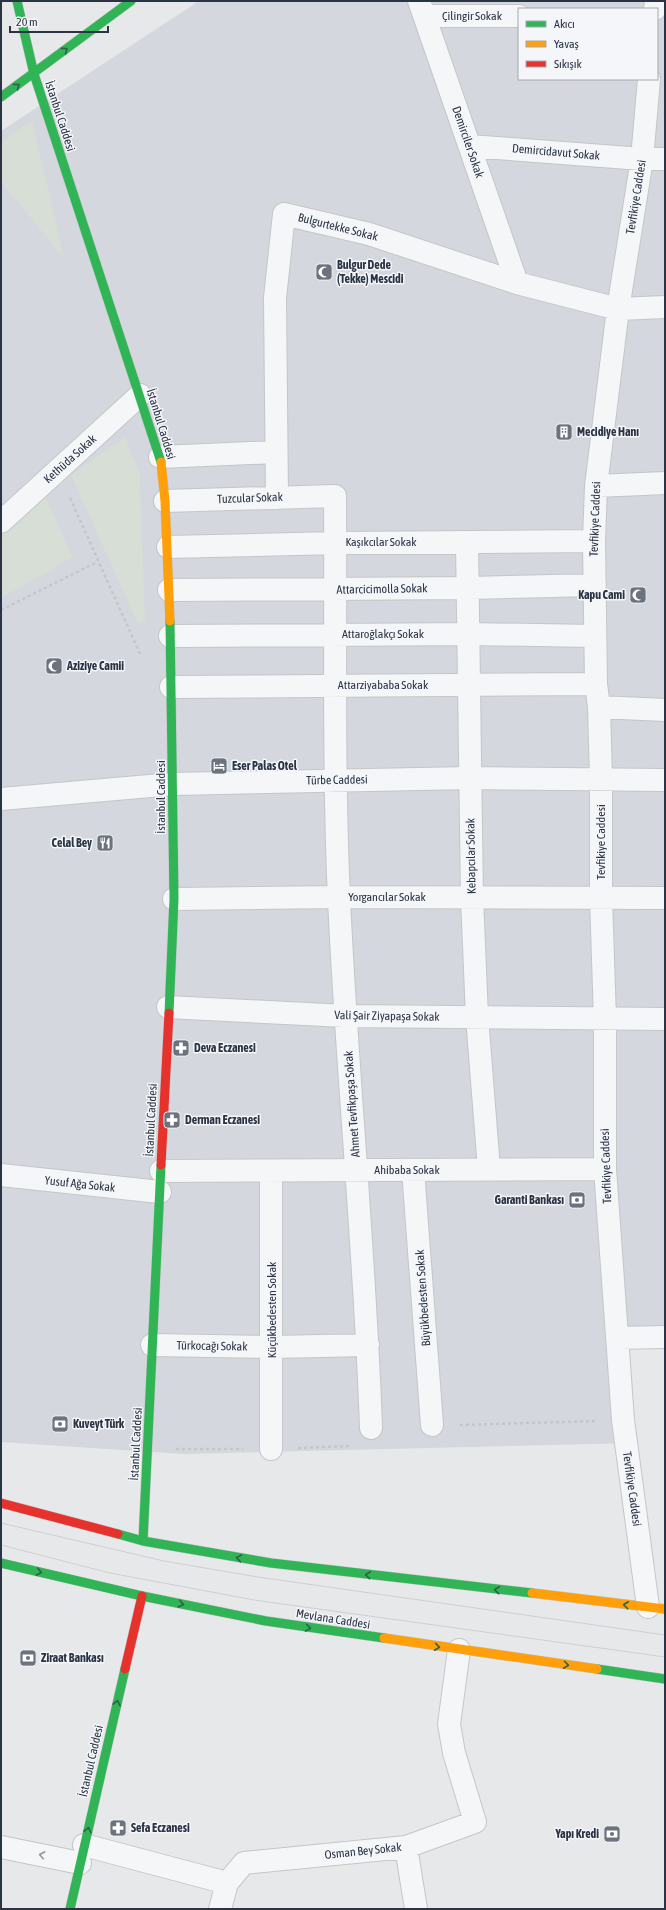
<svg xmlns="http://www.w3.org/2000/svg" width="666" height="1910" viewBox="0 0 666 1910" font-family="'Asap Condensed',sans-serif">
  <rect width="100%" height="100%" fill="#e6e8ea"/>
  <path fill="#d4d7dd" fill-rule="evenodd" d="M 199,1 L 665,1 L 665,1329 L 623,1329 L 632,1443 L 183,1454 L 1,1442 L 1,131 ZM 519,9 L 657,9 L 657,79 L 519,79 Z"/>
  <path fill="#d6ded6" d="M 32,120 L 64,258 L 1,182 L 1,143 Z
    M 125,437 L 140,475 L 145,621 L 138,624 L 71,475 Z
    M 43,493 L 73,557 L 1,598 L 1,530 Z"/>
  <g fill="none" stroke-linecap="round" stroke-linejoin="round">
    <g stroke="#c4c6c8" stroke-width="24">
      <path id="street" d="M 419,1 L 517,283
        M 655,9 L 656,1
        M 425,16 L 519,16
        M 470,146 L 642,159 L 665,159
        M 160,457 L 276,452
        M 596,486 L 665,483
        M 277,498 L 275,298 L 284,214 L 369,234 L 517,283 L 618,309 L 665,307
        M 165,501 L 335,496 C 336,630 333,765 339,899 C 347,1075 365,1251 371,1428
        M 1,522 L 140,395
        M 467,542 L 472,898 L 477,1017 L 489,1169
        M 168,547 L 336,543 L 594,541
        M 169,590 L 468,588 L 595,585
        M 170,636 L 469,634 L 595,636
        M 171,687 L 596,684
        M 599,707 L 665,710
        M 1,799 L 173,784 L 470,778 L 665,780
        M 174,899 L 339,897 L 665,898
        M 168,1007 L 345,1016 L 665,1019
        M 413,1170 L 432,1425
        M 161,1171 L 605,1169
        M 271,1171 L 271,1449
        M 1,1175 L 160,1192
        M 617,1338 L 665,1337
        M 152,1345 L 272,1347 L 368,1345
        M 648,1607 L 623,1420 L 605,1169 L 605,1019 L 601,899 L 601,779 L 599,707 L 596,684 L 594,541 L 596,486 L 618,309 L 642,159 L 649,79
        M 84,1845 L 227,1883 L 244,1863 L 406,1847 L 475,1822 L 454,1753 L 449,1724 L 459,1650
        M 1,1847 L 80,1863
        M 406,1847 L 416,1909
        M 220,1909 L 227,1883"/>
    </g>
    <g stroke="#c4c6c8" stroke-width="10">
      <path id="fast" d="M 17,1 L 34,74 L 161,462
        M 1,97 L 131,1
        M 169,1013 L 174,899 L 170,621
        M 118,1534 L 143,1541 L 271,1563 L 532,1593
        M 143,1541 L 161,1165
        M 1,1563 L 142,1596 L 266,1621 L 384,1638
        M 597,1669 L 665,1679
        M 70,1909 L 125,1669"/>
    </g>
    <g stroke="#c4c6c8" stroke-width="10">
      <path id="slow" d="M 161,462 L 165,501 L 170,621
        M 532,1593 L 665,1609
        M 384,1638 L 597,1669"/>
    </g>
    <g stroke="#c4c6c8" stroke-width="10">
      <path id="jam" d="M 161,1165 L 169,1013
        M 1,1503 L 118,1534
        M 125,1669 L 142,1596"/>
    </g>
    <path stroke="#c5c6ca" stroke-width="2.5" stroke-dasharray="3 3" stroke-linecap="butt" d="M 70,498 L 141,656
      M 1,610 L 97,562
      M 460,1425 L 595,1421
      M 298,1448 L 349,1446
      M 176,1449 L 243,1449"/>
    <use href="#street" stroke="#f5f6f7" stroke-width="22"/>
    <use href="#fast" stroke="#30b455" stroke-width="9"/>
    <use href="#slow" stroke="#ff9f0a" stroke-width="9"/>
    <use href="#jam" stroke="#e5322d" stroke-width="9"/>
    <path stroke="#cecfd2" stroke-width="1" d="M 1,1523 L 164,1561 L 258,1577 L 665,1635
      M 1,1545 L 110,1573 L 254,1600 L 665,1657"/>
  </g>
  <defs><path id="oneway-chevron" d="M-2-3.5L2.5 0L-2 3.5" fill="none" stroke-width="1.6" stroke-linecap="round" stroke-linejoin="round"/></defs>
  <g stroke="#2d614b">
    <use href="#oneway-chevron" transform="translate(65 50) rotate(-37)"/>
    <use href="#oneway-chevron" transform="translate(17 86) rotate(-36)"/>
    <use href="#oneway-chevron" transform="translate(239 1558) rotate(-170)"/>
    <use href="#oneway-chevron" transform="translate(39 1572) rotate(13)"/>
    <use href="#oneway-chevron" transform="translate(368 1575) rotate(-174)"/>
    <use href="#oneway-chevron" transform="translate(497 1590) rotate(-174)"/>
    <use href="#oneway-chevron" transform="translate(181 1604) rotate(12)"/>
    <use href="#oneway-chevron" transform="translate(626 1605) rotate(-174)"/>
    <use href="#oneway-chevron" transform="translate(308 1628) rotate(9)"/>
    <use href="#oneway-chevron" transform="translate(437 1647) rotate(8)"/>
    <use href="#oneway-chevron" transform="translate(566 1665) rotate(8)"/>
    <use href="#oneway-chevron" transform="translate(117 1703) rotate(-77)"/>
    <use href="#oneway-chevron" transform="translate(88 1830) rotate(-77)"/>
  </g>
  <use stroke="#90959e" href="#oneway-chevron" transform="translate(42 1855) rotate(-169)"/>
  <defs>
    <g id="mosque-square" transform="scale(0.9)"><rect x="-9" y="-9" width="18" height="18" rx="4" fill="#6c737f" stroke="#f4f6f9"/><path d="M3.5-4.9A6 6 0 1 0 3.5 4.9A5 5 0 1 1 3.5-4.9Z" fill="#fff"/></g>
    <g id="building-square" transform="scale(0.9)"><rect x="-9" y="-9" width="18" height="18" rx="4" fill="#6c737f" stroke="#f4f6f9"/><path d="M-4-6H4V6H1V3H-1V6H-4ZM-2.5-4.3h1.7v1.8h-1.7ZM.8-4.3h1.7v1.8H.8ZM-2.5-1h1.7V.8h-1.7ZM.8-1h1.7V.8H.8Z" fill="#fff"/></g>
    <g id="hotel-square" transform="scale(0.9)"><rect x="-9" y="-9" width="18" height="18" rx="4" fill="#6c737f" stroke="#f4f6f9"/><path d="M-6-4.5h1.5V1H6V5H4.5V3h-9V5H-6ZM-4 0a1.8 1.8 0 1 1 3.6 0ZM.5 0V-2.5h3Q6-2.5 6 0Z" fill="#fff"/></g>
    <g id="restaurant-square" transform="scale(0.9)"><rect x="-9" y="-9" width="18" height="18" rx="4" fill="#6c737f" stroke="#f4f6f9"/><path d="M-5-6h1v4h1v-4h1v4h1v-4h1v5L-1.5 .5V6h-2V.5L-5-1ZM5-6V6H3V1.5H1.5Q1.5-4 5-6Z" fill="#fff"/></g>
    <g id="pharmacy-square" transform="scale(0.9)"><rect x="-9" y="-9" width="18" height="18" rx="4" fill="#6c737f" stroke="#f4f6f9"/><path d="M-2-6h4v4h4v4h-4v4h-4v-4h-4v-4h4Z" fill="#fff"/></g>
    <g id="bank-square" transform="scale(0.9)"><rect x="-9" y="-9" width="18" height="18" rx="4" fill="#6c737f" stroke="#f4f6f9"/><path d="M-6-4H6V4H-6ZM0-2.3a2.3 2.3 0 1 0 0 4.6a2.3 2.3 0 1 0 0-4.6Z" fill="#fff"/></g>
  </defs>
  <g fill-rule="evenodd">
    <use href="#mosque-square" x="324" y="272"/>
    <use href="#building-square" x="564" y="432"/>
    <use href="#mosque-square" x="638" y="595"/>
    <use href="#mosque-square" x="54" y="666"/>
    <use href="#hotel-square" x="219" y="766"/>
    <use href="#restaurant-square" x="105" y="843"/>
    <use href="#pharmacy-square" x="181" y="1048"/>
    <use href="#pharmacy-square" x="172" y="1120"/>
    <use href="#bank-square" x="577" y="1200"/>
    <use href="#bank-square" x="60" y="1424"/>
    <use href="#bank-square" x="28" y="1658"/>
    <use href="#pharmacy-square" x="118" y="1828"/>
    <use href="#bank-square" x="612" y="1834"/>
  </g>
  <g text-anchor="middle" stroke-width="3" stroke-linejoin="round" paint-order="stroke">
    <g font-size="12" fill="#2b3445" stroke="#f4f6f9">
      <text x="472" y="20">Çilingir Sokak</text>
      <text transform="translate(60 116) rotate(72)" y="4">İstanbul Caddesi</text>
      <text transform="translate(468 142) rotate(71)" y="4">Demirciler Sokak</text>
      <text transform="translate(556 152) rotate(5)" y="4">Demircidavut Sokak</text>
      <text transform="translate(636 197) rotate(-81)" y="4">Tevfikiye Caddesi</text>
      <text transform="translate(338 227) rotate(14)" y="4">Bulgurtekke Sokak</text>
      <text transform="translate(161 424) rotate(73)" y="4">İstanbul Caddesi</text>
      <text transform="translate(70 459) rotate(-42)" y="4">Kethüda Sokak</text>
      <text transform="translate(250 498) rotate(-2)" y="4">Tuzcular Sokak</text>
      <text transform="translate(595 519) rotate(-88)" y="4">Tevfikiye Caddesi</text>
      <text x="381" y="546">Kaşıkcılar Sokak</text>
      <text transform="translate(382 589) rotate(-1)" y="4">Attarcicimolla Sokak</text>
      <text x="383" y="638">Attaroğlakçı Sokak</text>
      <text x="383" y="689">Attarziyababa Sokak</text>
      <text transform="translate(337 780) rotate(-1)" y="4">Türbe Caddesi</text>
      <text transform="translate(161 797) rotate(-90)" y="4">İstanbul Caddesi</text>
      <text transform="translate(601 842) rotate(-90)" y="4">Tevfikiye Caddesi</text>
      <text transform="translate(471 856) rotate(-91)" y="4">Kebapcılar Sokak</text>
      <text x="387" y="901">Yorgancılar Sokak</text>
      <text transform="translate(387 1016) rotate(1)" y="4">Vali Şair Ziyapaşa Sokak</text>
      <text transform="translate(352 1104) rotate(-94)" y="4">Ahmet Tevfikpaşa Sokak</text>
      <text transform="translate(151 1120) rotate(-87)" y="4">İstanbul Caddesi</text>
      <text transform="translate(606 1166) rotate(-92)" y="4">Tevfikiye Caddesi</text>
      <text x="407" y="1174">Ahibaba Sokak</text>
      <text transform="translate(80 1184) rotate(6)" y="4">Yusuf Ağa Sokak</text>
      <text transform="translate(423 1298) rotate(-94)" y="4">Büyükbedesten Sokak</text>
      <text transform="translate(272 1310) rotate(-90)" y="4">Küçükbedesten Sokak</text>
      <text transform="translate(212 1346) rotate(1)" y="4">Türkocağı Sokak</text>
      <text transform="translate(136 1444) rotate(-87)" y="4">İstanbul Caddesi</text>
      <text transform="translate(632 1489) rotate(82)" y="4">Tevfikiye Caddesi</text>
      <text transform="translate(333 1619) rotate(9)" y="4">Mevlana Caddesi</text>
      <text transform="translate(91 1761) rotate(-77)" y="4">İstanbul Caddesi</text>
      <text transform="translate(363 1851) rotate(-6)" y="4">Osman Bey Sokak</text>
    </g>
    <g font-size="12" font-weight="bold" fill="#2b3445" stroke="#f4f6f9" text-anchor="start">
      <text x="337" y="269">Bulgur Dede<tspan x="337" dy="14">(Tekke) Mescidi</tspan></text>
      <text x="577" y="436">Mecidiye Hanı</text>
      <text x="625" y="599" text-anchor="end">Kapu Cami</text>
      <text x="67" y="670">Aziziye Camii</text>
      <text x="232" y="770">Eser Palas Otel</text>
      <text x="92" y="847" text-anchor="end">Celal Bey</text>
      <text x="194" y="1052">Deva Eczanesi</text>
      <text x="185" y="1124">Derman Eczanesi</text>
      <text x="564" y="1204" text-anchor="end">Garanti Bankası</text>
      <text x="73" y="1428">Kuveyt Türk</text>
      <text x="41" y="1662">Ziraat Bankası</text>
      <text x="131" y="1832">Sefa Eczanesi</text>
      <text x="599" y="1838" text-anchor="end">Yapı Kredi</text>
    </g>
  </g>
  <rect width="666" height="1910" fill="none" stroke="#2b3445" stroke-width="4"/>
  <rect x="518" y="8" width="140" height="72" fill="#f4f6f9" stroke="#a4a8b1"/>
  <rect x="526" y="21" width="20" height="6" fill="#30b455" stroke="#a4a8b1"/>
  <text x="554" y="28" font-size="12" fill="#2b3445">Akıcı</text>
  <rect x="526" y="41" width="20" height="6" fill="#ff9f0a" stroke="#a4a8b1"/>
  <text x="554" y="48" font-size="12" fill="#2b3445">Yavaş</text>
  <rect x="526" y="61" width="20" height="6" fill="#e5322d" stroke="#a4a8b1"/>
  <text x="554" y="68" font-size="12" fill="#2b3445">Sıkışık</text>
  <path d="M10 26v6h98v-6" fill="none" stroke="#2b3445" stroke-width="2"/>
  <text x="16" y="26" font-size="12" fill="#2b3445" stroke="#f4f6f9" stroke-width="3" paint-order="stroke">20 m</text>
</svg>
